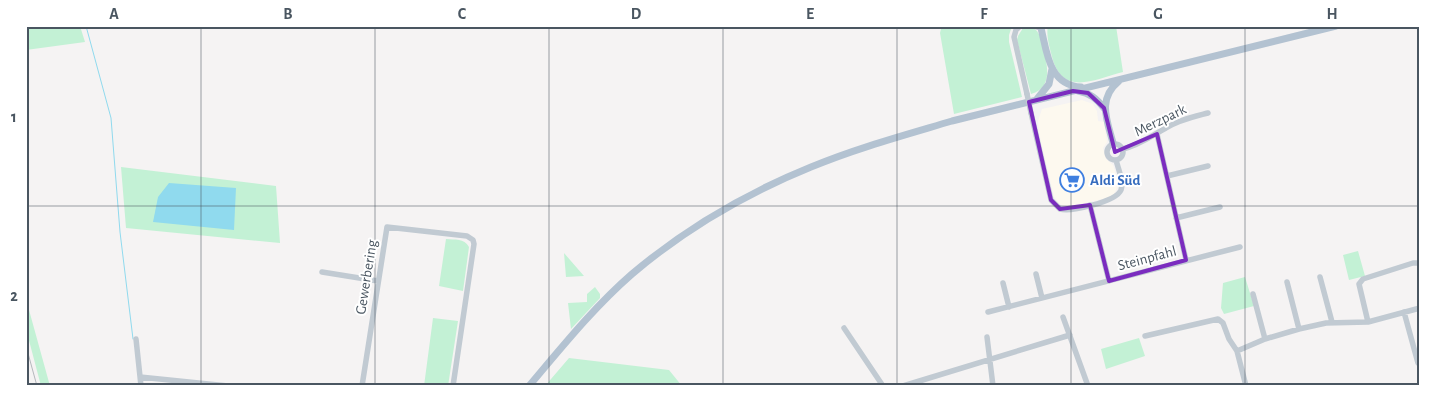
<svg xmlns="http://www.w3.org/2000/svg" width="1446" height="412" viewBox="0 0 1446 412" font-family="'Alegreya Sans',sans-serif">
  <rect width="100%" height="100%" fill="#f5f3f3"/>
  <path fill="#fdf9ef" d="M 1082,100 L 1093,104 L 1097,111 L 1098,121 L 1104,122 L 1107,142 L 1103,148 L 1106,159 L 1113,165 L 1119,184 L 1114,194 L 1107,198 L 1067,207 L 1060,204 L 1054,197 L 1039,133 L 1038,121 L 1042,109 Z"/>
  <path fill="#c3f1d5" d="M 26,26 L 80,26 L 85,42 L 26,50 Z
    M 947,26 L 1012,26 L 1009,35 L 1009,42 L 1022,97 L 954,114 L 940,33 L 941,29 Z
    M 1031,26 L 1037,31 L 1040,36 C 1044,55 1058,86 1031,94 L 1017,40 L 1018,36 L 1023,28 Z
    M 1048,26 L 1116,26 L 1123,72 C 1092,80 1061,98 1051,53 C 1049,45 1046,35 1048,26 Z
    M 121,167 L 276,186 L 280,243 L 126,228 Z
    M 446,239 C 455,240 464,238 469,247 L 463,291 L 439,286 Z
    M 1358,251 L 1365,276 L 1349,280 L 1343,255 Z
    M 564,253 L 584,276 L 566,277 Z
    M 1245,277 L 1254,306 L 1224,314 L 1221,308 L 1223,283 Z
    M 595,287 L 600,294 L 600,298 L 571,329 L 568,303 L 587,302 L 587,294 Z
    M 26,299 L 50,386 L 41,386 L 26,329 Z
    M 433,318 L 458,321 L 448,386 L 424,386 Z
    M 1139,338 L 1145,356 L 1106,369 L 1101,349 Z
    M 569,358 L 669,370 L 682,386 L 545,386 Z"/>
  <path fill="#90daee" d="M 169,183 L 236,188 L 234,230 L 153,222 L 158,197 Z"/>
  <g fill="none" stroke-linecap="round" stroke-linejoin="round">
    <path stroke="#90daee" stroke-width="1" d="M 86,26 L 111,118 L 120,232 L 133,339"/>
    <path stroke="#c1cad2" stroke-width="5.5" d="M 1020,26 L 1016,30 L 1014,37 L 1027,94
      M 1034,26 L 1041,28 L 1045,26
      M 1031,113 L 1051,200 L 1060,209 C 1070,212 1116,202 1121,190 C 1124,182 1118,168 1116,160
      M 1157,134 L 1186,260
      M1107 152a8 8 0 1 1 16 0a8 8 0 1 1-16 0Z
      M 1123,149 C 1140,145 1151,136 1166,128 C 1179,120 1193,117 1208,113
      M 1167,176 L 1208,166
      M 1090,205 L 1109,281
      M 1176,218 L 1220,207
      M 322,272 L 378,281
      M 1036,274 L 1042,298
      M 1320,277 L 1332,322
      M 1287,282 L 1299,329
      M 1003,283 L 1009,307
      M 1253,294 L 1265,339
      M 988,312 L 1240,247
      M 1404,312 L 1418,363
      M 1063,317 L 1088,386
      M 1368,322 L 1359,284 L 1363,279 L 1413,263 L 1420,263
      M 844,328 L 883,386
      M 1145,336 L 1218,319 L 1223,323 L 1229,339 L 1237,351
      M 987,337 L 993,386
      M 136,339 L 141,386
      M 140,377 L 228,386
      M 362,386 L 387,227 L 467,236 L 473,240 L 474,244 L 453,386
      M 903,386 L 1070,335
      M 1246,386 L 1237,351 L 1265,339 L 1299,329 L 1326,323 L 1368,322 L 1420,308"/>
    <path stroke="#b3c2d1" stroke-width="7" d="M 1041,28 C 1047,53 1049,85 1081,87
      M 1078,91 C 1090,93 1097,99 1104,108
      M 1037,99 L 1049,84 L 1052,69
      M 1113,143 C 1107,120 1097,99 1119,81
      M 529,386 C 562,347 594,307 632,274 C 685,229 747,193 811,167 C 857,148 905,135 952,121 L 1336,26"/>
    <path stroke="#b5b8bd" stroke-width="1" d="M 26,346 L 37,386
      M 26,381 L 28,386"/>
    <path stroke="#c1cad2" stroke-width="5.5" d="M 1027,94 L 1031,113"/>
  </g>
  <path fill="none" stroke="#7b2cbf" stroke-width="4" stroke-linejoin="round" d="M 1073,91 L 1088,93 L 1104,108 L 1115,152 L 1157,134 L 1186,260 L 1109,281 L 1090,205 L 1060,209 L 1051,200 L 1029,102 Z"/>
  <path fill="none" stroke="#4a5661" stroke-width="1" stroke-opacity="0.55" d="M 201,26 L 201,386M 375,26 L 375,386M 549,26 L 549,386M 723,26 L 723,386M 897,26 L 897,386M 1071,26 L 1071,386M 1245,26 L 1245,386M 26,206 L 1420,206"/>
  <defs>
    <g id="supermarket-ring" transform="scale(1.25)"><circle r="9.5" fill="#fff" stroke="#3f7fe0" stroke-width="1.5"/><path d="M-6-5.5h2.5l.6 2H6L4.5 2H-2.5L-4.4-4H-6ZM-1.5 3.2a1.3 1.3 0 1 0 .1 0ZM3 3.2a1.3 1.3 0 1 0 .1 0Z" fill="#3f7fe0"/></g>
  </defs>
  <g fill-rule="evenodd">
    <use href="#supermarket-ring" x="1072" y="180"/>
  </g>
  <g text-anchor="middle" stroke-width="4" stroke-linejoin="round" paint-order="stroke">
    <g font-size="15" fill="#4a5661" stroke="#fff">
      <text transform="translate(1160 120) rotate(-26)" y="5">Merzpark</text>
      <text transform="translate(1147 258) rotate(-15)" y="5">Steinpfahl</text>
      <text transform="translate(366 277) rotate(-81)" y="5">Gewerbering</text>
    </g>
    <g font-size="15" font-weight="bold" fill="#366cbe" stroke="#fff" text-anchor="start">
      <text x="1090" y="185">Aldi Süd</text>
    </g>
  </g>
  <rect width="1446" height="412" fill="none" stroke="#ffffff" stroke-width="55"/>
  <rect x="28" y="28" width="1390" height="356" fill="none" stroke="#4a5661" stroke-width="2"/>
  <g font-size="16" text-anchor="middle" font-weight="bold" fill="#4a5661">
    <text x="114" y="19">A</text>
    <text x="288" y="19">B</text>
    <text x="462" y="19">C</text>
    <text x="636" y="19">D</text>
    <text x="810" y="19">E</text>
    <text x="984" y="19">F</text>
    <text x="1158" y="19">G</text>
    <text x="1332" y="19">H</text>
    <text x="14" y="122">1</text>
    <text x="14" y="301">2</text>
  </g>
</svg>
